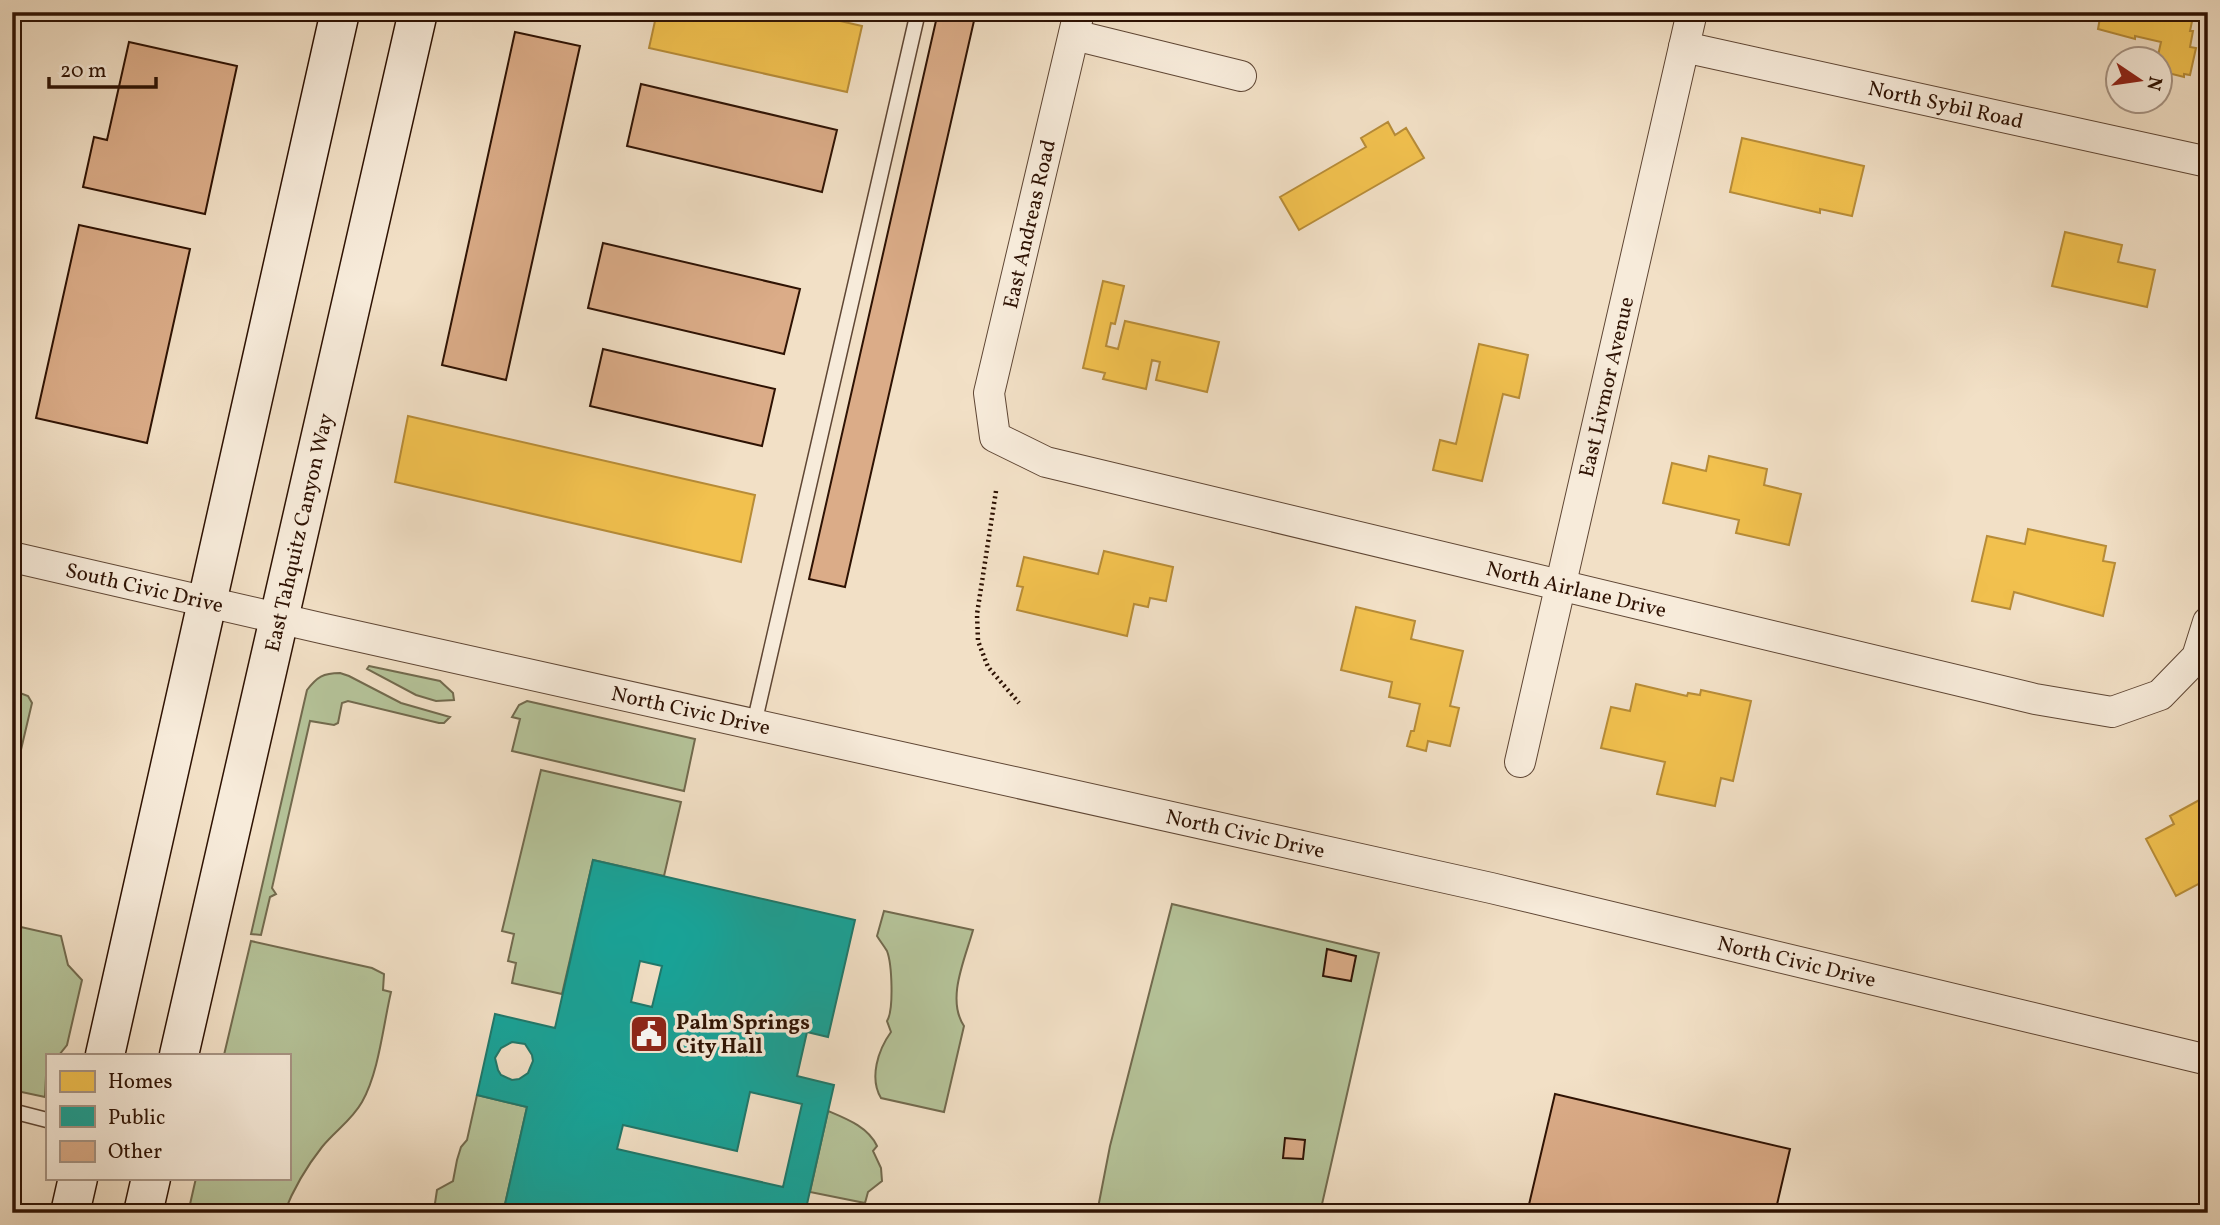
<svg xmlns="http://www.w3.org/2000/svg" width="2220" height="1225" viewBox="0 0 2220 1225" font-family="Vollkorn,serif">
  <rect width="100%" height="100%" fill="#f2e0c6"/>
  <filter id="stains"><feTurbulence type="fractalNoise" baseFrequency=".00286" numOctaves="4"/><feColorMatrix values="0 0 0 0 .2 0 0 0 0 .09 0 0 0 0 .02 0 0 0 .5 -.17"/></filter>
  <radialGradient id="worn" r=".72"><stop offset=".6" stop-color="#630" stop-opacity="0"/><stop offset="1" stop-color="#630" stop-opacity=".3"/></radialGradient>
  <path fill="#b5c399" stroke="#726a4e" stroke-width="2" d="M 369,666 L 440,681 L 453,693 L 454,700 L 436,701 L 416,695 L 367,669 Z
    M 340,673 L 349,676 L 401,703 L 450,717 L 444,723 L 439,723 L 348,701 L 342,703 L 338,723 L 334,725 L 310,721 L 272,888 L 276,894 L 270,897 L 261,935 L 251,934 L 307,690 C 317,677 323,673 340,673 Z
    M 12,690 L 28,696 L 32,703 L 12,788 Z
    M 527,701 L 695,739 L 684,791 L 512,751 L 520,719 L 512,717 L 519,705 Z
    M 541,770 L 681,802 L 664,876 L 593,860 L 562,994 L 512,983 L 516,963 L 508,961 L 514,934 L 502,931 Z
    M 1172,904 L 1379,953 L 1320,1213 L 1097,1213 L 1110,1146 Z
    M 884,911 L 973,930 C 965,959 946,999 964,1026 L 944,1112 L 881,1098 C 869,1078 878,1050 891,1032 L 887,1021 C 894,1010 892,964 887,951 C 884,946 880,941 877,936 Z
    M 12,925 L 61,936 L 68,965 L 82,980 L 67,1045 L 59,1055 L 47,1055 L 45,1097 L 12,1090 Z
    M 251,941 L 372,968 L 384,974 L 383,990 L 391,992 C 383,1026 379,1072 362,1102 C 352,1120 335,1131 322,1147 C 307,1166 293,1190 284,1213 L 188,1213 L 196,1178 L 289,1178 L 289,1055 L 224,1055 Z
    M 477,1095 L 527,1107 L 503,1213 L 415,1213 L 416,1209 L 434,1210 L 437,1190 L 453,1181 L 457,1160 L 461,1147 L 467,1140 Z
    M 828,1111 C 847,1119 868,1127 877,1146 L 873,1151 L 881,1168 L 882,1181 L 868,1192 L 865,1203 L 810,1192 Z"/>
  <path fill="#f2c14e" stroke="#b78c38" stroke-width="2" d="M 657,12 L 801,12 L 862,26 L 847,92 L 649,48 Z
    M 2101,12 L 2194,12 L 2190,31 L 2193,31 L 2190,47 L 2196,48 L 2190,75 L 2184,74 L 2184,77 L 2160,71 L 2160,60 L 2157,60 L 2161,42 L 2135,36 L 2135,39 L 2098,29 Z
    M 1388,122 L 1395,135 L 1406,128 L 1424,158 L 1299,230 L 1280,197 L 1366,147 L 1361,138 Z
    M 1742,138 L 1864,166 L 1852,216 L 1820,209 L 1820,213 L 1730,192 Z
    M 2065,232 L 2122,245 L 2118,262 L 2155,270 L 2147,307 L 2052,286 Z
    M 1103,281 L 1124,286 L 1115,324 L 1111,323 L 1106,346 L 1118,349 L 1125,321 L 1219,342 L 1207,392 L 1156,380 L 1160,362 L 1152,360 L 1146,389 L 1103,379 L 1105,373 L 1083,368 Z
    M 1479,344 L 1528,355 L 1519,398 L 1503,394 L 1482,481 L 1433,470 L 1440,440 L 1456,444 Z
    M 408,416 L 755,495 L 741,562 L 395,482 Z
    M 1709,456 L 1767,469 L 1764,485 L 1801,494 L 1789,545 L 1736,533 L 1739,520 L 1663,503 L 1672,463 L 1706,471 Z
    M 2028,529 L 2106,546 L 2103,561 L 2115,563 L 2103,616 L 2014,592 L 2010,609 L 1972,601 L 1987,536 L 2025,544 Z
    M 1104,551 L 1173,567 L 1166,601 L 1150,598 L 1148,607 L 1134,604 L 1127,636 L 1017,610 L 1023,587 L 1017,586 L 1024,557 L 1098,574 Z
    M 1356,607 L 1415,621 L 1411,639 L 1463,651 L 1450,706 L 1459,708 L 1450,746 L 1428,741 L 1426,751 L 1407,746 L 1411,731 L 1414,731 L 1420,704 L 1389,697 L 1392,682 L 1341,670 Z
    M 1636,684 L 1687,696 L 1688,693 L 1700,695 L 1701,690 L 1751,701 L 1733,781 L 1721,778 L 1715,806 L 1657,794 L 1665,762 L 1601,748 L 1611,707 L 1630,711 Z
    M 2208,782 L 2208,855 L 2202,858 L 2208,868 L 2208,879 L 2176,896 L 2146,839 L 2174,824 L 2170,816 L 2205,797 L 2200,786 Z"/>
  <path fill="#17a398" stroke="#1e786b" stroke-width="2" fill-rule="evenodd" d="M 593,860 L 855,920 L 828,1037 L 807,1032 L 797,1076 L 834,1085 L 805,1213 L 503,1213 L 527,1107 L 477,1095 L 495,1014 L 555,1028 ZM 640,961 L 662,966 L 652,1007 L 631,1002 ZM 512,1042 L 525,1044 L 532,1055 L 533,1061 L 528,1073 L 519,1079 L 512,1080 L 501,1075 L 498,1070 L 495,1058 L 501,1048 ZM 750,1092 L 802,1104 L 783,1187 L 617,1149 L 623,1125 L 737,1151 Z"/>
  <path fill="#dbac88" stroke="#2e1203" stroke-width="2" d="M 938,12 L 976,12 L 845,587 L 809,579 Z
    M 515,32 L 580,46 L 506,380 L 442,365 Z
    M 129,42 L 237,66 L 205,214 L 83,187 L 94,137 L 107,140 Z
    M 641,84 L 837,130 L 822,192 L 627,146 Z
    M 79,225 L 190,249 L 147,443 L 36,418 Z
    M 603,243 L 800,289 L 784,354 L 588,308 Z
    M 603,349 L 775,389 L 762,446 L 590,406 Z
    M 1327,949 L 1356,956 L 1351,981 L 1323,976 Z
    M 1555,1094 L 1790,1149 L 1775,1213 L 1527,1213 Z
    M 1285,1138 L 1305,1140 L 1303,1159 L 1283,1158 Z
    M 1095,1205 L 1126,1209 L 1125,1213 L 1093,1213 Z"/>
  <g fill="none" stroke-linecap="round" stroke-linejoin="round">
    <g stroke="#5f4634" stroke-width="17">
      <path id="service" d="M 754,724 L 918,12
        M 12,1111 L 47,1120"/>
    </g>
    <g stroke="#5f4634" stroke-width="32">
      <g id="minor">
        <path id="s1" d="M 1079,12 L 989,393 L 995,437 L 1046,462 L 2035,699 L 2112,712 L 2160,695 L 2197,657 L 2208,622"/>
        <path d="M 1074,35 L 1241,76"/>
        <path id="s2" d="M 1684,47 L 2208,162"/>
        <path id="s3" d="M 12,557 L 325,629 L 1491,888 L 2208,1060"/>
        <path id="s4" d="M 1520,762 L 1692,12"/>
      </g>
    </g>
    <g stroke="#2e1203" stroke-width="41">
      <g id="secondary">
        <path d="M 105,1055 L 340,12"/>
        <path id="s5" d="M 179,1055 L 418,12"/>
        <path d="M 70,1213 L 78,1178"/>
        <path d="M 143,1213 L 151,1178"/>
      </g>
    </g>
    <path stroke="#2e1203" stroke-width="4.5" stroke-dasharray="2 3.5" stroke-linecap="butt" d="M 996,491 L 977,614 L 978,641 L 988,667 L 1019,703"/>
    <use href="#service" stroke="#f7ebda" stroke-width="14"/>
    <use href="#minor" stroke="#f7ebda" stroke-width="30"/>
    <use href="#secondary" stroke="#f7ebda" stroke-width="38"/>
  </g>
  <defs>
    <g id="civic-square" transform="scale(2.0125)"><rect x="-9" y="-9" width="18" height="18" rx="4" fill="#8f2418" stroke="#f7ebda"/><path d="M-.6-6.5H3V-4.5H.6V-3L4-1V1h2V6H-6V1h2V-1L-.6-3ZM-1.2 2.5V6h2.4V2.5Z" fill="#fff"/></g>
  </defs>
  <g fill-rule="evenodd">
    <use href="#civic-square" x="649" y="1034"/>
  </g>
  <g text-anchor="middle" stroke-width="7" stroke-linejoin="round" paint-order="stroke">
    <g font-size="21" fill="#2e1203" stroke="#f7ebda">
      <text dy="7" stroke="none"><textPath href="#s2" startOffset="268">North Sybil Road</textPath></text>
      <text transform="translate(1029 224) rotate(-77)" y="7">East Andreas Road</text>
      <text dy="7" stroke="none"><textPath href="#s4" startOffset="385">East Livmor Avenue</textPath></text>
      <text dy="7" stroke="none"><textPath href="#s5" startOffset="536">East Tahquitz Canyon Way</textPath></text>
      <text dy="7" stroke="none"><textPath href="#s3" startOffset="136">South Civic Drive</textPath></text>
      <text dy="7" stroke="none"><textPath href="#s1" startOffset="1038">North Airlane Drive</textPath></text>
      <text dy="7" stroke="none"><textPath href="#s3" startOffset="696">North Civic Drive</textPath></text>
      <text dy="7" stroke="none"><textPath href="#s3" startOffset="1264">North Civic Drive</textPath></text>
      <text dy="7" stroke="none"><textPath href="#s3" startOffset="1830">North Civic Drive</textPath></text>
    </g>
    <g font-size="21" font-weight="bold" fill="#2e1203" stroke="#f7ebda" text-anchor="start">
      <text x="676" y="1029">Palm Springs<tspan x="676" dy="24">City Hall</tspan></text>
    </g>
  </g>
  <rect width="2220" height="1225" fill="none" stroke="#f2e0c6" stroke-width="42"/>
  <rect x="14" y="14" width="2192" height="1197" fill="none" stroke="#2e1203" stroke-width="3.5"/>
  <rect x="21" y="21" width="2178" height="1183" fill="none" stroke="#2e1203" stroke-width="2"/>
  <rect x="46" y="1054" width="245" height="126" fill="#f7ebda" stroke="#a79484" stroke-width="2"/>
  <rect x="60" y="1071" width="35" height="21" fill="#f2c14e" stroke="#a79484" stroke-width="2"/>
  <text x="108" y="1088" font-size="21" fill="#2e1203">Homes</text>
  <rect x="60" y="1106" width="35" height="21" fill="#17a398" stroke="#a79484" stroke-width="2"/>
  <text x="108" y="1124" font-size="21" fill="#2e1203">Public</text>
  <rect x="60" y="1141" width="35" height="21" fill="#dbac88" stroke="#a79484" stroke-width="2"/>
  <text x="108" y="1158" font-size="21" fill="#2e1203">Other</text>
  <g transform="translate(2139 80) rotate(103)"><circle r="33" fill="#f7ebda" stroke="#a79484" stroke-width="2"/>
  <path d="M0-5L12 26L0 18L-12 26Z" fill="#8f2418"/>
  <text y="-10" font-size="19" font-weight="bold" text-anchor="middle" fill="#2e1203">N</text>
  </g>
  <path d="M49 77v10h107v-10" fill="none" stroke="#2e1203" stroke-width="3.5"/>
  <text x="60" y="77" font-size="21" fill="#2e1203" stroke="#f7ebda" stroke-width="5" paint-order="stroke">20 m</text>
  <rect width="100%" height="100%" filter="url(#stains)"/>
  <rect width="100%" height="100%" fill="url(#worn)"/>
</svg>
